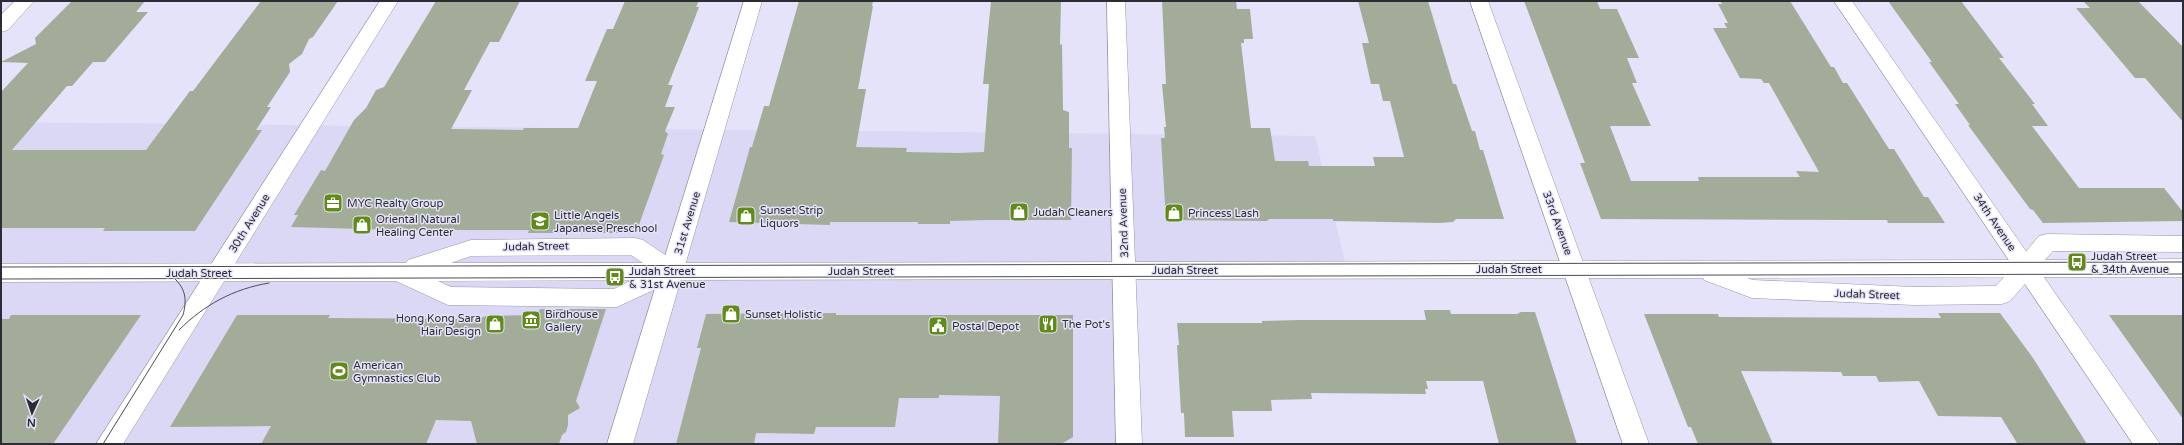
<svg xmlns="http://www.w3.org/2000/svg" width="2184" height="445" viewBox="0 0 2184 445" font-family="'Varela Round',sans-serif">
  <rect width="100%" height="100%" fill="#e5e3f9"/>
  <path fill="#dad8f5" d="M 1,122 L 1315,136 L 1347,270 L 1124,270 L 1129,444 L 1,444 Z"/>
  <path fill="#a3ac99" d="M 72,1 L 145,1 L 136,12 L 148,12 L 105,62 L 93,62 L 72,86 L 67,86 L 12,150 L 146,150 L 190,91 L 193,91 L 261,1 L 338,1 L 313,37 L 309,39 L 302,54 L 289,64 L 290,72 L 267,107 L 271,107 L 256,130 L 262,130 L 195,231 L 103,231 L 105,228 L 1,228 L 1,92 L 28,63 L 1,62 L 36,44 L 35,38 Z
    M 436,1 L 520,1 L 499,42 L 490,42 L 464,90 L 472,90 L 451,129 L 523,130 L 524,128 L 578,128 L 597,81 L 585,81 L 607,29 L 613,29 L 625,1 L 699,1 L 696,7 L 699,7 L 691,28 L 668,85 L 673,85 L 665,107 L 675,107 L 665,131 L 668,134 L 661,154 L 664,155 L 636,233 L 528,233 L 529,230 L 398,230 L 291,227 L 298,215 L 294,215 L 321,170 L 325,171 L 354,120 L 366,108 L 376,90 L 384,87 Z
    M 799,1 L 873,1 L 872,6 L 873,6 L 858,89 L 866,89 L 856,147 L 907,148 L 906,152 L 958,153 L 984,152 L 989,84 L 983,84 L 991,1 L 1061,1 L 1060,45 L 1062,44 L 1063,110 L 1069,112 L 1069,148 L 1072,148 L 1071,220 L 987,220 L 950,221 L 950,224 L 918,224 L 918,222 L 830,222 L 830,225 L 729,222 L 750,147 L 752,147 L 764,106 L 769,106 Z
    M 1162,1 L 1236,1 L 1237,9 L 1250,9 L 1253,39 L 1244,39 L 1244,43 L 1241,43 L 1251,128 L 1270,128 L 1275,161 L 1308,161 L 1309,166 L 1375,166 L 1373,157 L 1404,157 L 1390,101 L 1383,101 L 1379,84 L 1371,84 L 1362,43 L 1369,43 L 1358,1 L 1428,1 L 1453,84 L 1456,84 L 1472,131 L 1475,131 L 1480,150 L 1483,150 L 1504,219 L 1456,219 L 1453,222 L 1439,223 L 1333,221 L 1333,219 L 1269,219 L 1267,221 L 1166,220 L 1161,138 L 1165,138 L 1164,127 L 1166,127 L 1162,84 L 1166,84 Z
    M 1524,1 L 1597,1 L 1600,9 L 1617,9 L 1639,58 L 1627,58 L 1637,83 L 1632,83 L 1651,126 L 1610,126 L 1631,181 L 1699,181 L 1698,177 L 1800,177 L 1796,171 L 1819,172 L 1769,83 L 1764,83 L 1761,79 L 1740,78 L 1713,28 L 1727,28 L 1724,23 L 1728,23 L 1718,4 L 1722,4 L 1720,1 L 1790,1 L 1831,67 L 1834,67 L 1843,83 L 1847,83 L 1889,149 L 1894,149 L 1924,197 L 1928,197 L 1945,223 L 1888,223 L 1887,220 L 1869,220 L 1601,219 L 1580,163 L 1585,163 Z
    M 1888,1 L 1961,1 L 2004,58 L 1999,58 L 2035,104 L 2032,104 L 2048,126 L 2032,126 L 2079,188 L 2164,188 L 2183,212 L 2183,221 L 2043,223 L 2033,210 L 2030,209 L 1968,125 L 1970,125 L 1955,104 L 1959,104 L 1929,62 L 1932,62 Z
    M 2083,1 L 2138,1 L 2183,47 L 2183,122 L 2145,78 L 2135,78 L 2076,8 L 2090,8 Z
    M 540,309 L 606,309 L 576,401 L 580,408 L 568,415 L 568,425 L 566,432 L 562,435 L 559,444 L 477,444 L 471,421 L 436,420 L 426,444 L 261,444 L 271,426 L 170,427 L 237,315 L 330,315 L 328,318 L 478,319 L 486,316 L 538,315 Z
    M 1424,310 L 1450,310 L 1451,314 L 1517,314 L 1521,312 L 1535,312 L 1577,444 L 1499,444 L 1483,381 L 1426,381 L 1428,389 L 1425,389 L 1426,394 L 1311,393 L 1312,399 L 1271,400 L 1272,411 L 1232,411 L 1234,437 L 1185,437 L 1184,413 L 1181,413 L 1177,345 L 1179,345 L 1177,323 L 1262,323 L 1262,321 L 1301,320 L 1426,320 Z
    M 836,313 L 836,315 L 1073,315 L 1073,437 L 1061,444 L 998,444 L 1000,396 L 939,395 L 939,398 L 899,398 L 895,427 L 816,427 L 814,434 L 756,433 L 754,444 L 676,444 L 701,348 L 697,348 L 706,314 Z
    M 1938,313 L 2000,313 L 2033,358 L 2087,444 L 2017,443 L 2001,417 L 1938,416 L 1919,381 L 1879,382 L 1876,376 L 1843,376 L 1841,372 L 1741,371 L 1773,444 L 1698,444 L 1691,427 L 1688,427 L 1644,314 L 1718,314 L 1719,317 L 1941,318 Z
    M 11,315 L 141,315 L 53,444 L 1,444 L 1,319 L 9,319 Z
    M 2109,315 L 2183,315 L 2183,419 Z"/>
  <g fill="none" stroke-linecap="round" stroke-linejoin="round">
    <g stroke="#9695a9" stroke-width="1">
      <path id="minor" d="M 15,1 L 34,1 L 8,30 L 1,32 L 1,15 Z
        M 380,1 L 398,1 L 123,444 L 96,444 Z
        M 744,1 L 762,1 L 633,444 L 607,444 Z
        M 1107,1 L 1125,1 L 1142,444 L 1116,444 Z
        M 1470,1 L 1488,1 L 1649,444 L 1623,444 Z
        M 1834,1 L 1852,1 L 2160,444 L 2133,444 Z"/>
    </g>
    <g stroke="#9695a9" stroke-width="1">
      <path id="tertiary" d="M 2047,234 L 2183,236 L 2183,252 L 2053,251 L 2045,260 L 2183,259 L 2183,277 L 2031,277 L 2010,301 L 2002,304 L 1914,305 L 1752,298 L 1704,280 L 1703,278 L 675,280 L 617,307 L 448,305 L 396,281 L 1,282 L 1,264 L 406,263 L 408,260 L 471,240 L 635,238 L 643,240 L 677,263 L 2019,260 L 2039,236 ZM 631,255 L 643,263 L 451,263 L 471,256 ZM 2004,277 L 1996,286 L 1914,287 L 1753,280 L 1747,278 ZM 632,280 L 614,289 L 451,287 L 438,281 Z"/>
    </g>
    <use href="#minor" fill="#fff" fill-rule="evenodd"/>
    <use href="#tertiary" fill="#fff" fill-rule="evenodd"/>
    <path stroke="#4c4c56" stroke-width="1" d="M 1,267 L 2183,262
      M 1,279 L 2183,274
      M 179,330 C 204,305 233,289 269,283
      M 103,444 L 183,315 C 187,300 186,289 174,278"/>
  </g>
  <defs>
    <g id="office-square" transform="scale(1)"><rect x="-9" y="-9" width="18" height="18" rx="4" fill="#618b19" stroke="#e5e3f9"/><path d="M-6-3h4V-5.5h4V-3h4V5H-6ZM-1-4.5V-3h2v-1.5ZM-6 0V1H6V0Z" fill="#fff"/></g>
    <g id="shop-square" transform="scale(1)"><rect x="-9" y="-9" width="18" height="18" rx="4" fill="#618b19" stroke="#e5e3f9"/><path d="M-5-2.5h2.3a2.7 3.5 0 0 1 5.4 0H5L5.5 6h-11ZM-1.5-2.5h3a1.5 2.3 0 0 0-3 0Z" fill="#fff"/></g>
    <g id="school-square" transform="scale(1)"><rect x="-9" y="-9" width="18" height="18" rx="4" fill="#618b19" stroke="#e5e3f9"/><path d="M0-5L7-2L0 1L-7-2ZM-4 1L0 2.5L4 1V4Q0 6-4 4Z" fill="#fff"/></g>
    <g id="bus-square" transform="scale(1)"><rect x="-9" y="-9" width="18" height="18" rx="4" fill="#618b19" stroke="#e5e3f9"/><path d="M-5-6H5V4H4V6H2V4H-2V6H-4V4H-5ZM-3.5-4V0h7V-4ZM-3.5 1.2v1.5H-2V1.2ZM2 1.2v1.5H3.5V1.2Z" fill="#fff"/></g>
    <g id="museum-square" transform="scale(1)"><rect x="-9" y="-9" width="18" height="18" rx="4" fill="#618b19" stroke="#e5e3f9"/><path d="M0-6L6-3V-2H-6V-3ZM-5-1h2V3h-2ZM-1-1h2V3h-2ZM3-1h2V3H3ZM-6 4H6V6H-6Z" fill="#fff"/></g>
    <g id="restaurant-square" transform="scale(1)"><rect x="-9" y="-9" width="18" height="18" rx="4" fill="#618b19" stroke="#e5e3f9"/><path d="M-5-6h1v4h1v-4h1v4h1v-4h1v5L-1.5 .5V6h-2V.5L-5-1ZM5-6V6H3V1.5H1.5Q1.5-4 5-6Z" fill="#fff"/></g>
    <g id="civic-square" transform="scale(1)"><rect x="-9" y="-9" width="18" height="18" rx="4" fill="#618b19" stroke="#e5e3f9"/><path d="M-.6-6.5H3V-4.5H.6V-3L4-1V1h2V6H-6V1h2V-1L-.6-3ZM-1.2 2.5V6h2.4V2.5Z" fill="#fff"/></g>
    <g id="stadium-square" transform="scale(1)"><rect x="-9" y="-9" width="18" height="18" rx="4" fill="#618b19" stroke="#e5e3f9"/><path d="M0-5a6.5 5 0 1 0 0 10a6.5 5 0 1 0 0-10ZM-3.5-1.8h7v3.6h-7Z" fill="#fff"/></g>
  </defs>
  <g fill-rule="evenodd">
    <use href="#office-square" x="333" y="203"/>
    <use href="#shop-square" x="1019" y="212"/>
    <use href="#shop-square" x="1174" y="213"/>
    <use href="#shop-square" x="746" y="216"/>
    <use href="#school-square" x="540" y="221"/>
    <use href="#shop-square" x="362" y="225"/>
    <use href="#bus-square" x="2077" y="262"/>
    <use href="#bus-square" x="615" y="277"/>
    <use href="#shop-square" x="731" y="314"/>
    <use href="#museum-square" x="531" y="320"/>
    <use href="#shop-square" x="495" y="324"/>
    <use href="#restaurant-square" x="1048" y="324"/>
    <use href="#civic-square" x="938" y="326"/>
    <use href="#stadium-square" x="339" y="371"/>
  </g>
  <g text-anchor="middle" stroke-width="3" stroke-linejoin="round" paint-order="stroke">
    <g font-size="11" fill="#2c2c34" stroke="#e5e3f9" text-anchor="start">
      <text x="347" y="207">MYC Realty Group</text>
      <text x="760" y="214">Sunset Strip<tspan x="760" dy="13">Liquors</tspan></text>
      <text x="1033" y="216">Judah Cleaners</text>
      <text x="1188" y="217">Princess Lash</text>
      <text x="554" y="219">Little Angels<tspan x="554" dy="13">Japanese Preschool</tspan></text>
      <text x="376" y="223">Oriental Natural<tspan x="376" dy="13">Healing Center</tspan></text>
      <text x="2091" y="260">Judah Street<tspan x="2091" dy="13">&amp; 34th Avenue</tspan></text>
      <text x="629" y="275">Judah Street<tspan x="629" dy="13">&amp; 31st Avenue</tspan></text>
      <text x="545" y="318">Birdhouse<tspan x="545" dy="13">Gallery</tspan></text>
      <text x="745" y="318">Sunset Holistic</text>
      <text x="481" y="322" text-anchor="end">Hong Kong Sara<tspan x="481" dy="13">Hair Design</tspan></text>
      <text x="1062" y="328">The Pot's</text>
      <text x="952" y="330">Postal Depot</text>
      <text x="353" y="369">American<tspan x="353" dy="13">Gymnastics Club</tspan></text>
    </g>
    <g font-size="11" fill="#2c2c34" stroke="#e5e3f9">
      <text transform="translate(1995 222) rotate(56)" y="4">34th Avenue</text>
      <text transform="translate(249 223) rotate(-58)" y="4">30th Avenue</text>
      <text transform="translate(687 223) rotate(-73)" y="4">31st Avenue</text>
      <text transform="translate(1123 223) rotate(-92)" y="4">32nd Avenue</text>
      <text transform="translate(1558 223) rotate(70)" y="4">33rd Avenue</text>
      <text transform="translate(536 246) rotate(-1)" y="4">Judah Street</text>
      <text x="1509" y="273">Judah Street</text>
      <text x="1185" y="274">Judah Street</text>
      <text x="861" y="275">Judah Street</text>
      <text x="199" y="277">Judah Street</text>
      <text transform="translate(1867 294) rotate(2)" y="4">Judah Street</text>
    </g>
  </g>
  <rect width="2184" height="445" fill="none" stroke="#2c2c34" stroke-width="4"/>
  <g transform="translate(32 413) rotate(183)" stroke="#e5e3f9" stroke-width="3" paint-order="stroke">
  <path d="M0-3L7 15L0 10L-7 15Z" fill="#2c2c34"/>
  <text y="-6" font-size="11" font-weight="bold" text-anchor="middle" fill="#2c2c34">N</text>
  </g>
</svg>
